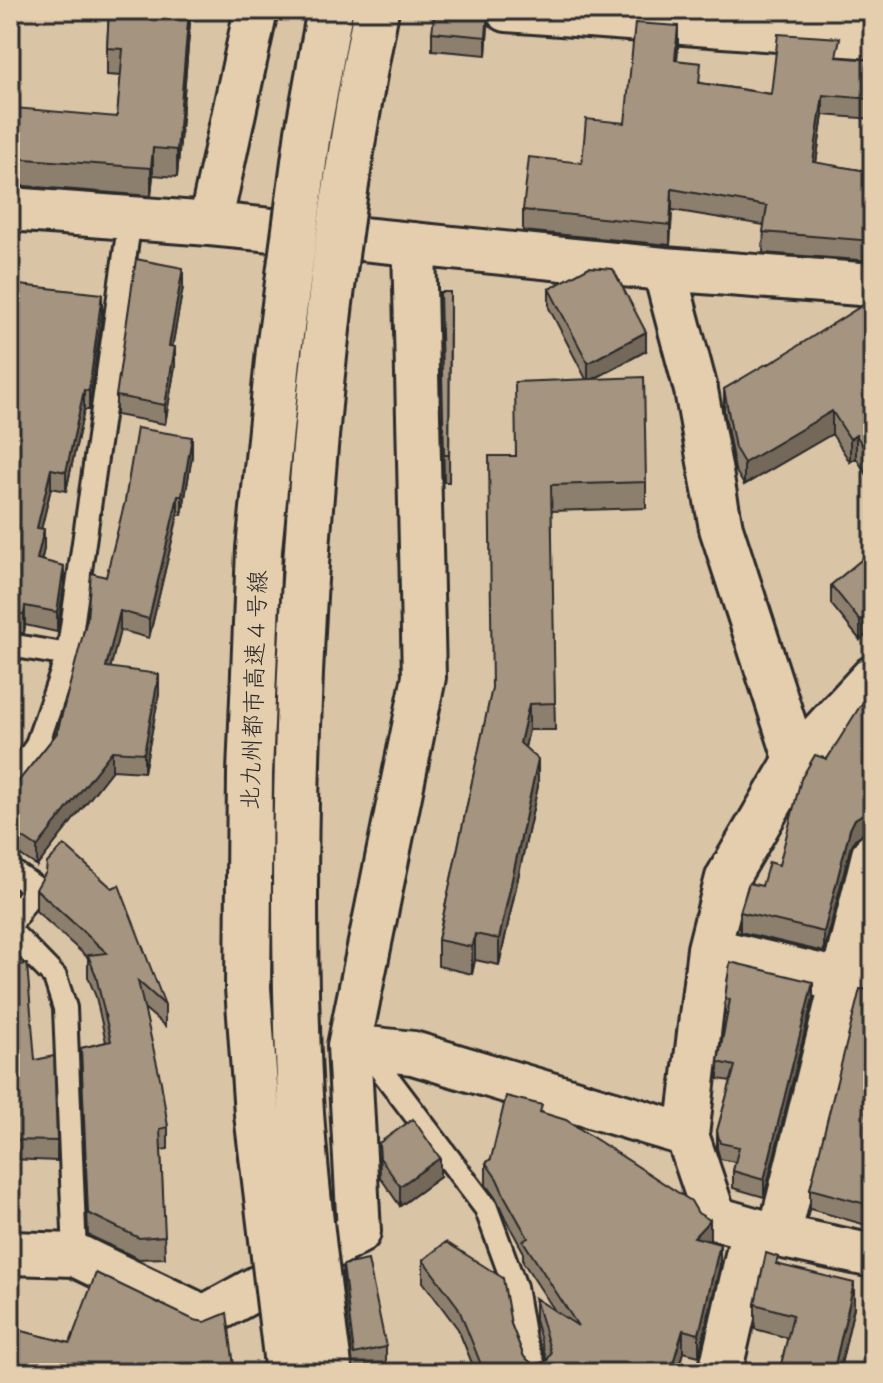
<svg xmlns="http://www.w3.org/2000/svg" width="883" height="1383" viewBox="0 0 883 1383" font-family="'Playpen Sans','Klee One',sans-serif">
  <rect width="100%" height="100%" fill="#dac4a6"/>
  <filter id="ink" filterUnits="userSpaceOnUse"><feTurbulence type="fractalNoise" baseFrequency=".0125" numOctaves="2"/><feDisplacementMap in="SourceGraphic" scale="16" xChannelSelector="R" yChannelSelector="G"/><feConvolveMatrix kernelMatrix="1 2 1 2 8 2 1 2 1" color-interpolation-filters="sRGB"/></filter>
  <g filter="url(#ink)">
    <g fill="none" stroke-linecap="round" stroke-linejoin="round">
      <g stroke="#2b2b2b" stroke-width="28">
        <path id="service" d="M 10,645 L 68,655 L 130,219
          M 10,783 L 36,747 L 68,655
          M 10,870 L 34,887 L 10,926
          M 10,931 L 55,977 L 65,1008 L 75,1255
          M 365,1048 L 486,1208 L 515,1287 L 524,1340 L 537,1373"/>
      </g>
      <g stroke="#2b2b2b" stroke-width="48">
        <path id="minor" d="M 507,10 L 873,37
          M 10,209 L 210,224 L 664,269 L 873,285
          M 210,224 L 256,10
          M 664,269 L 696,390 L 721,528 L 796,760 L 727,878 L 709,949 L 687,1135 L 715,1218 L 779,1236 L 873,1256
          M 796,760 L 873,677
          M 709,949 L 873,988
          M 349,1046 L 413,1053 L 687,1135
          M 779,1236 L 873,855
          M 10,1253 L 75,1255 L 204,1317 L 359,1232 L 349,1046 L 424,677 L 414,244
          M 720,1373 L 753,1229"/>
      </g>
      <use href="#service" stroke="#e5ceae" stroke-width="22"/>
      <use href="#minor" stroke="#e5ceae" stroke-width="42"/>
      <g stroke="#2b2b2b" stroke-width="50" stroke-linecap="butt">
        <path id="motorway-bridge" d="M 288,1373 L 257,1114 L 248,988 L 250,773 L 259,549 L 279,350 L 308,132 L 330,10
          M 330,1373 C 318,1287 307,1200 301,1113 C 292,967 294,819 300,673 C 310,451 333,228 376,10"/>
      </g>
      <use href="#motorway-bridge" stroke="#e5ceae" stroke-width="44"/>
    </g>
    <path fill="#8d7f6e" stroke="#2b2b2b" stroke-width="2" d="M 109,10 L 191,10 L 177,177 L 153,175 L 151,196 L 11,185 L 11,158 L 117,117 L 121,76 L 107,75 L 107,48 Z
      M 833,10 L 873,10 L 873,13 Z
      M 488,24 L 486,55 L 432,50 L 432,32 Z
      M 678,47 L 677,61 L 701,83 L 771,94 L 840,58 L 873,60 L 873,119 L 823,115 L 816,163 L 873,172 L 873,261 L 763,253 L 764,225 L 672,210 L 670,245 L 523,231 L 523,210 L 582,163 L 625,123 Z
      M 10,284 L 102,314 L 89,410 L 84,410 L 66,491 L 51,488 L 41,529 L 44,549 L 41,561 L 64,585 L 57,632 L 25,625 L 24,633 L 10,632 Z
      M 183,287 L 172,346 L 175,366 L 165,424 L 116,415 L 116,396 Z
      M 549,289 L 646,351 L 594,379 L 646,482 L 646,508 L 551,511 L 555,730 L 529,730 L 525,747 L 538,786 L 499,965 L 475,960 L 472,974 L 438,966 L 438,940 L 492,690 L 515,456 L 586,379 L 549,308 Z
      M 440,292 L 450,292 L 449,482 L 444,482 Z
      M 873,302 L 873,484 L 856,458 L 850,462 L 832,434 L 744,485 L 735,470 L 724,411 L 724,389 L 769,364 Z
      M 192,456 L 182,515 L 178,515 L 149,638 L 120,630 L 110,667 L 159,694 L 144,772 L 112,770 L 37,866 L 10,848 L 10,792 L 57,733 L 106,577 Z
      M 873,564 L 873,629 L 860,640 L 831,604 L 831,585 Z
      M 873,692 L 873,832 L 866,832 L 855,839 L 850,849 L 824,952 L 740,932 L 740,912 L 779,865 L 827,759 Z
      M 36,889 L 165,1005 L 165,1026 L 144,1008 L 168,1127 L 168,1149 L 161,1150 L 165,1258 L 139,1259 L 88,1235 L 81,1048 L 106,1042 L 96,997 L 88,977 L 88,958 L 36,911 Z
      M 873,935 L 873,964 L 871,963 L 871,943 Z
      M 10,966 L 57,1141 L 57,1161 L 10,1159 Z
      M 873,990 L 873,1227 L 810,1209 L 810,1189 Z
      M 725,998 L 813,998 L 764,1197 L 733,1188 L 733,1171 L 735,1162 L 720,1159 L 717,1148 L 717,1131 L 731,1081 L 718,1079 L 718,1062 L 727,1015 L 725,1015 Z
      M 542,1112 L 710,1241 L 720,1265 L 699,1356 L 683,1352 L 677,1373 L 476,1373 L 458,1329 L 423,1282 L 423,1260 L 511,1324 L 524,1357 L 534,1365 L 547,1361 L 535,1320 L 535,1298 L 555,1311 L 523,1262 L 523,1251 L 505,1218 L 497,1200 L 486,1185 L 486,1163 Z
      M 379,1143 L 440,1177 L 400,1206 L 380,1177 Z
      M 778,1264 L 854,1307 L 839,1373 L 779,1373 L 788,1338 L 755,1329 L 755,1304 Z
      M 343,1265 L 386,1347 L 386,1366 L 354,1373 L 343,1284 Z
      M 10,1299 L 17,1324 L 13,1329 L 70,1343 L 234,1366 L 234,1373 L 10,1373 Z"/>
    <path fill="#73685a" stroke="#2b2b2b" stroke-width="2" d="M 189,10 L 191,10 L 177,177 L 177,150 Z
      M 488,10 L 488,24 L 486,55 L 486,37 Z
      M 678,26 L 678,47 L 675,81 L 675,60 Z
      M 823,95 L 823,115 L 813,183 L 813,162 Z
      M 153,148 L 153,175 L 151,196 L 151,168 Z
      M 672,189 L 672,210 L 670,245 L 670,225 Z
      M 183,268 L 183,287 L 169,365 L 169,346 Z
      M 102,294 L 102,314 L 89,410 L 89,391 Z
      M 646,332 L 646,351 L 588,382 L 588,363 Z
      M 175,347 L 175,366 L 165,424 L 165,405 Z
      M 84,390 L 84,410 L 66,491 L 66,472 Z
      M 832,411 L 832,434 L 744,485 L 744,463 Z
      M 856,435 L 856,458 L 850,462 L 850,439 Z
      M 192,437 L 192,456 L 182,515 L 182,496 Z
      M 51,469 L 51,488 L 37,547 L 37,528 Z
      M 178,496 L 178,515 L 149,638 L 149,619 Z
      M 44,529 L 44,549 L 37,579 L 37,559 Z
      M 64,566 L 64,585 L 57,632 L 57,612 Z
      M 25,606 L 25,625 L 24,633 L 24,614 Z
      M 873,610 L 873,629 L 860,640 L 860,621 Z
      M 120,611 L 120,630 L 106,686 L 106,667 Z
      M 17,641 L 17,660 L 10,694 L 10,675 Z
      M 159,674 L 159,694 L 144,772 L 144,753 Z
      M 529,704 L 529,730 L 520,769 L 520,743 Z
      M 112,751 L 112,770 L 37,866 L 37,847 Z
      M 538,759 L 538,786 L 499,965 L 499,939 Z
      M 866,812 L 866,832 L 855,839 L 850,849 L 824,952 L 824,932 L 850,829 L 855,819 Z
      M 475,934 L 475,960 L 472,974 L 472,947 Z
      M 813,982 L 813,998 L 764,1197 L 764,1180 Z
      M 873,1137 L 873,1157 L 869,1153 Z
      M 440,1158 L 440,1177 L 400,1206 L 400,1186 Z
      M 710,1220 L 710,1241 L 694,1237 Z
      M 720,1244 L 720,1265 L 699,1356 L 699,1334 Z
      M 854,1283 L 854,1307 L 839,1373 L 833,1373 Z
      M 17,1305 L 17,1324 L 10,1332 L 10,1313 Z
      M 683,1330 L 683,1352 L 677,1373 L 670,1373 Z"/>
    <path fill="#a49480" stroke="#2b2b2b" stroke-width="2" d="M 109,10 L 189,10 L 177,150 L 153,148 L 151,168 L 11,158 L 15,108 L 117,117 L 123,49 L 107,48 Z
      M 435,10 L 488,10 L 486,37 L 432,32 Z
      M 635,23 L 678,26 L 675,60 L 701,63 L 699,83 L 771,94 L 778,34 L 840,38 L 836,57 L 873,60 L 873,99 L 823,95 L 813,162 L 873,172 L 873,241 L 763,232 L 767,206 L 672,189 L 670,225 L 523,210 L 529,157 L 582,163 L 586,119 L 625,123 Z
      M 136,259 L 183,268 L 169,346 L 175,347 L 165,405 L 116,396 Z
      M 589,267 L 613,269 L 646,332 L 588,363 L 549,289 Z
      M 10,284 L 102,294 L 89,391 L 84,390 L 66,472 L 51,469 L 37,528 L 44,529 L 37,559 L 64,566 L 57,612 L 25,606 L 24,614 L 10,613 Z
      M 440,292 L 450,292 L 449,455 L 444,455 Z
      M 873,302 L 873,462 L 856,435 L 850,439 L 832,411 L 744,463 L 735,448 L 724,389 L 768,363 L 769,364 L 863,305 Z
      M 644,377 L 646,482 L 551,485 L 555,703 L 529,704 L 520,743 L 538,759 L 499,939 L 475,934 L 472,947 L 438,940 L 492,688 L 489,456 L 516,456 L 515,382 Z
      M 137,428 L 192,437 L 182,496 L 178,496 L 149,619 L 120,611 L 106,667 L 159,674 L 144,753 L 112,751 L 37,847 L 10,829 L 10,792 L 57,733 L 87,619 L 91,573 L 106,577 L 125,501 Z
      M 866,556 L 873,564 L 873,610 L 860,621 L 831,585 Z
      M 10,639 L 17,641 L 10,675 Z
      M 873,692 L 873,812 L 866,812 L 855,819 L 850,829 L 824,932 L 740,912 L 749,883 L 762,886 L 769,862 L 779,865 L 801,779 L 815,755 L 827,759 L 860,706 Z
      M 64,845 L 112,888 L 119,885 L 165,1005 L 138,981 L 161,1082 L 168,1127 L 160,1129 L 165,1236 L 139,1238 L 88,1213 L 81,1048 L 111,1041 L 96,976 L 88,955 L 107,953 L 36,889 L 46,872 L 47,863 Z
      M 730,962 L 813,982 L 764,1180 L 733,1171 L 739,1147 L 720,1143 L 717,1131 L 735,1066 L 718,1062 L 730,1000 L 725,998 Z
      M 27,964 L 35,1060 L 54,1056 L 57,1141 L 10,1140 L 10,966 Z
      M 860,989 L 873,990 L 873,1137 L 869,1153 L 873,1154 L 873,1206 L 810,1189 Z
      M 506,1096 L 542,1105 L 540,1112 L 566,1120 L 691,1201 L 698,1213 L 710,1220 L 694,1237 L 720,1244 L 699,1334 L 683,1330 L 670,1373 L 484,1372 L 458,1307 L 423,1260 L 446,1242 L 503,1278 L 511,1324 L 524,1357 L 534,1365 L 547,1361 L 551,1353 L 535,1298 L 578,1326 L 523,1241 L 528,1238 L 505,1197 L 497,1179 L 486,1163 L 491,1159 Z
      M 413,1119 L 440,1158 L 400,1186 L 380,1158 L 379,1143 Z
      M 766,1253 L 778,1257 L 776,1264 L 854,1283 L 833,1373 L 779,1373 L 793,1315 L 755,1304 Z
      M 368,1260 L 386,1347 L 354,1354 L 343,1265 Z
      M 96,1273 L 194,1320 L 205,1322 L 227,1313 L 234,1366 L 190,1373 L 10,1373 L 10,1328 L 70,1343 Z
      M 10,1299 L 17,1305 L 10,1313 Z"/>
  </g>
  <g text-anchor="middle" stroke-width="6" stroke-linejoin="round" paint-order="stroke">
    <g font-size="24" fill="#2b2b2b" stroke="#e5ceae">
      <text transform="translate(254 690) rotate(-88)" y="8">北九州都市高速４号線</text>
    </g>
  </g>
  <rect width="883" height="1383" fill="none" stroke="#e5ceae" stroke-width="40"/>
  <rect x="20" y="20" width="843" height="1343" fill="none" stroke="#2b2b2b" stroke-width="3" filter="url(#ink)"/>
</svg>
